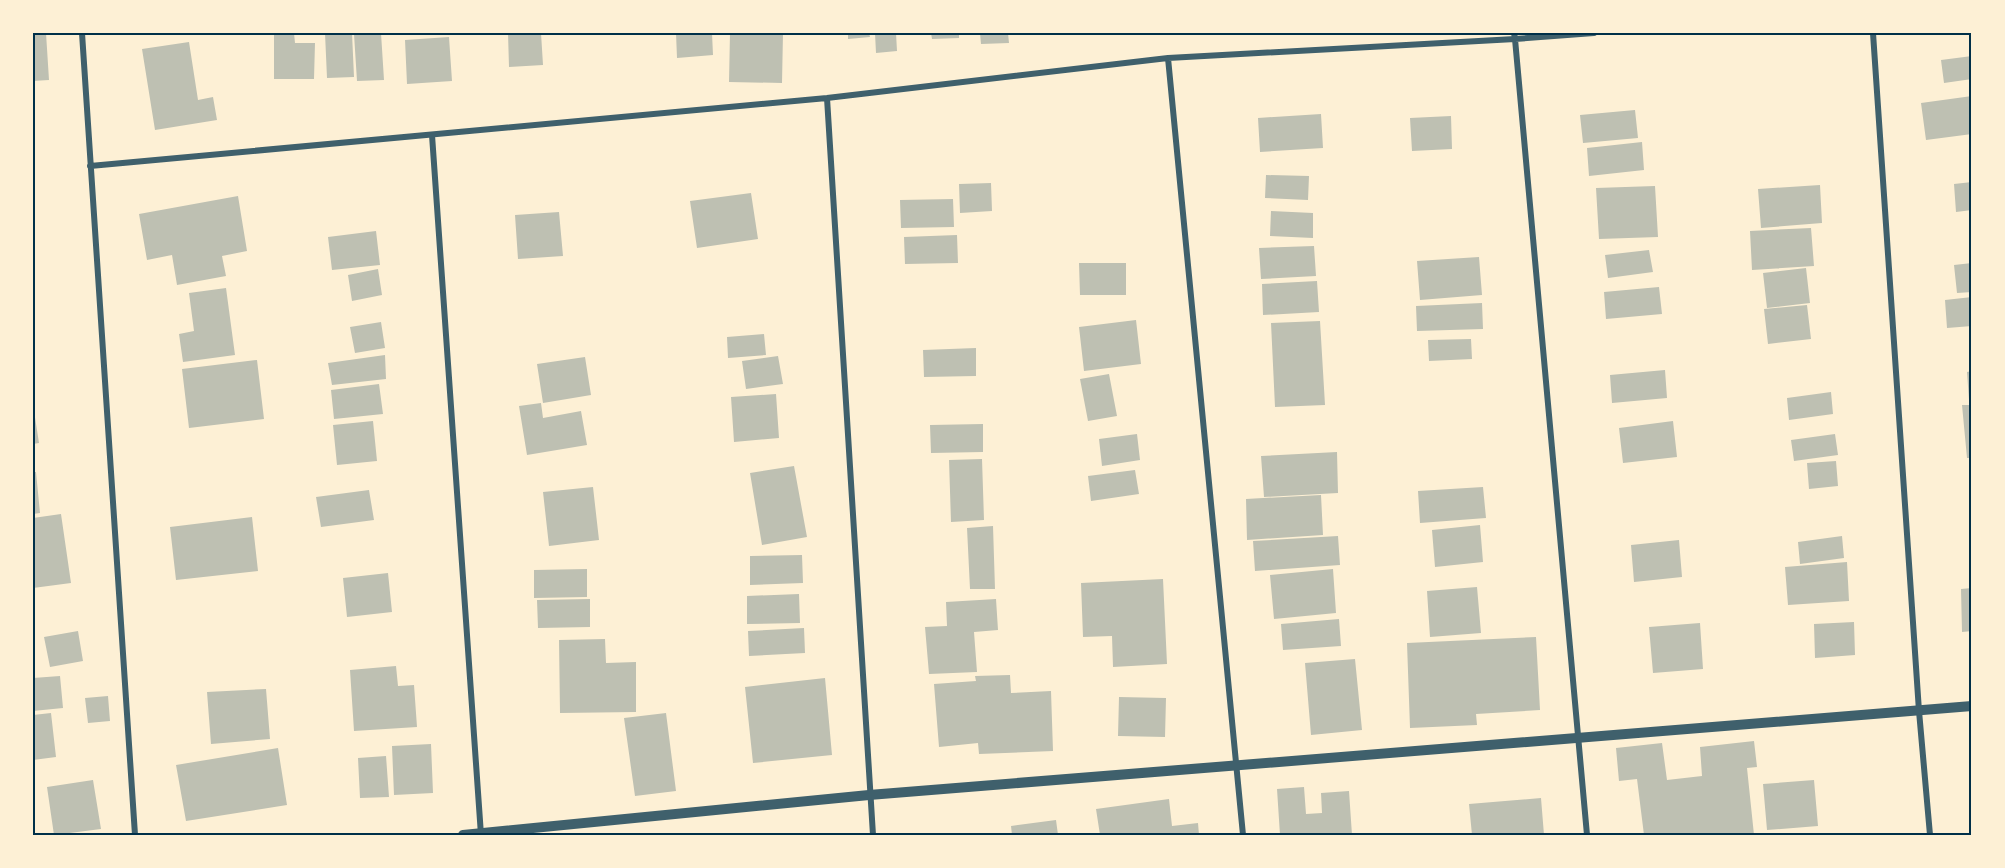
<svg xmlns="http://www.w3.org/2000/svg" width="2005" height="868" viewBox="0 0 2005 868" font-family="'PT Sans',sans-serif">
  <rect width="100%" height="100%" fill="#fdf0d5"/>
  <path fill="#bec0b2" d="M 33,33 L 46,33 L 49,80 L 33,81 Z
    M 274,33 L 294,33 L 295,43 L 315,43 L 314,79 L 274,79 Z
    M 325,33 L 352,33 L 354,77 L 327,78 Z
    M 381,33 L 384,80 L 357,81 L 354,34 Z
    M 508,33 L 541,33 L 543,65 L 509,67 Z
    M 676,33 L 712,33 L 713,55 L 677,58 Z
    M 730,33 L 783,33 L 782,83 L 729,82 Z
    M 848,33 L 869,33 L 870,37 L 848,39 Z
    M 875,33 L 896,33 L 897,51 L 876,53 Z
    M 931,33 L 959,33 L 959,38 L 932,39 Z
    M 980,33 L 1008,33 L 1009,43 L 981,44 Z
    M 449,37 L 452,81 L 407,84 L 405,40 Z
    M 189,42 L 198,100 L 213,97 L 217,120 L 155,130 L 142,49 Z
    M 1972,56 L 1972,79 L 1944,83 L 1941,60 Z
    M 1972,96 L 1972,134 L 1926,140 L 1921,103 Z
    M 1635,110 L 1638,138 L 1583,143 L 1580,115 Z
    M 1321,114 L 1323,148 L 1260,152 L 1258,118 Z
    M 1451,116 L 1452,149 L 1412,151 L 1410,118 Z
    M 1642,142 L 1644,170 L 1589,176 L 1587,148 Z
    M 1266,175 L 1309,176 L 1308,200 L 1265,198 Z
    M 1972,182 L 1972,210 L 1956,212 L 1954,184 Z
    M 991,183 L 992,211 L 960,213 L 959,184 Z
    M 1820,185 L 1822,223 L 1761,228 L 1758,189 Z
    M 1655,186 L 1658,237 L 1599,239 L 1596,188 Z
    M 751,193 L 758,239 L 697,248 L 690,201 Z
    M 238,196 L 247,251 L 222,256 L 226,276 L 177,285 L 172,255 L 147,260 L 139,214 Z
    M 953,199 L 954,227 L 901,228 L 900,200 Z
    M 1271,211 L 1313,213 L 1313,238 L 1270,236 Z
    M 559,212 L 563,256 L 518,259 L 515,215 Z
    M 1811,228 L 1814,266 L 1752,270 L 1750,231 Z
    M 376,231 L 380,265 L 332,270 L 328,237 Z
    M 957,235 L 958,263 L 905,264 L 904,237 Z
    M 1314,246 L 1316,276 L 1261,279 L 1259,248 Z
    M 1649,250 L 1653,272 L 1608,278 L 1605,255 Z
    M 1479,257 L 1482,295 L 1420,300 L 1417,261 Z
    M 1079,263 L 1126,263 L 1126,295 L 1080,295 Z
    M 1972,263 L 1972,292 L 1957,293 L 1954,265 Z
    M 1806,268 L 1810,303 L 1767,308 L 1763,273 Z
    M 378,269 L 382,295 L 352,301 L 348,275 Z
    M 1317,281 L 1319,312 L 1263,315 L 1262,284 Z
    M 1659,287 L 1662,314 L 1606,319 L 1604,292 Z
    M 226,288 L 235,355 L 183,362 L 179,334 L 194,331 L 189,293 Z
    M 1972,297 L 1972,326 L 1947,328 L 1945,300 Z
    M 1482,303 L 1483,329 L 1417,331 L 1416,306 Z
    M 1807,305 L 1811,339 L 1768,344 L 1764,309 Z
    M 1136,320 L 1141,364 L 1084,371 L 1079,327 Z
    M 1320,321 L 1325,405 L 1275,407 L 1271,323 Z
    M 381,322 L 385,348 L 355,353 L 350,327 Z
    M 764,334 L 766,355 L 728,358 L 727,337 Z
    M 1471,339 L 1472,359 L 1429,361 L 1428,340 Z
    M 976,348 L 976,376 L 924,377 L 923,350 Z
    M 385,355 L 386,379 L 332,385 L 328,363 Z
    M 778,356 L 783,384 L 746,389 L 742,361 Z
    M 585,357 L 591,395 L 543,403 L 537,364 Z
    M 257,360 L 264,419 L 189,428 L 182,369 Z
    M 1665,370 L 1667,398 L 1612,403 L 1610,375 Z
    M 1972,371 L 1972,400 L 1969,400 L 1967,372 Z
    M 1109,374 L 1117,416 L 1088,421 L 1080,379 Z
    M 379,384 L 383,414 L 334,419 L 331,390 Z
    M 1831,392 L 1833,414 L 1789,420 L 1787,398 Z
    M 776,394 L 779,438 L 734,442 L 731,397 Z
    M 541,403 L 543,418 L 581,411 L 587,445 L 527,455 L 519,406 Z
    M 1962,405 L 1972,405 L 1972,458 L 1967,458 Z
    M 34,411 L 39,443 L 33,444 L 33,412 Z
    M 373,421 L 377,461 L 337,465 L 333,425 Z
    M 1673,421 L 1677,457 L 1623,463 L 1619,428 Z
    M 983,424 L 983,452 L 931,453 L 930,425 Z
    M 1137,434 L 1140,460 L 1102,466 L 1099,439 Z
    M 1835,434 L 1838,455 L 1794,461 L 1791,440 Z
    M 1337,452 L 1338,493 L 1264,497 L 1261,456 Z
    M 982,459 L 984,520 L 951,522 L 949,460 Z
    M 1836,461 L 1838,486 L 1809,489 L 1807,463 Z
    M 794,466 L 807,537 L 762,545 L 750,473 Z
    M 1135,470 L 1139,494 L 1091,501 L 1088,476 Z
    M 33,472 L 36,472 L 40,513 L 33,514 Z
    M 593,487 L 599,540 L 549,546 L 543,492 Z
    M 1483,487 L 1486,518 L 1420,523 L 1418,491 Z
    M 369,490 L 374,520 L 321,527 L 316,497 Z
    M 1321,495 L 1323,535 L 1247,540 L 1246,499 Z
    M 61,514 L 71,583 L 33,588 L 33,518 Z
    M 252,517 L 258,571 L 176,580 L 170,527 Z
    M 1480,525 L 1483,562 L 1435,567 L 1432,530 Z
    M 993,526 L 995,589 L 970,589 L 967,528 Z
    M 1338,536 L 1340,565 L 1255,571 L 1253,541 Z
    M 1842,536 L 1844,558 L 1800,564 L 1798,542 Z
    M 1679,540 L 1682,577 L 1634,582 L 1631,545 Z
    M 802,555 L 803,583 L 750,585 L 750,556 Z
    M 1847,562 L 1849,601 L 1788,605 L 1785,567 Z
    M 587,569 L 587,597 L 534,598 L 534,570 Z
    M 1333,569 L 1336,613 L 1274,619 L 1270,575 Z
    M 388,573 L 392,612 L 347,617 L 343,578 Z
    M 1163,579 L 1167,664 L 1113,667 L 1112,636 L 1083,637 L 1081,583 Z
    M 1477,587 L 1481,633 L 1430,637 L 1427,591 Z
    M 1972,588 L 1972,631 L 1962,632 L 1961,589 Z
    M 799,594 L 800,623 L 747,624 L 747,596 Z
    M 590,599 L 590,627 L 538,628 L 537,600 Z
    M 996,599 L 998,630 L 974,632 L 977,672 L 929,674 L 925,627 L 947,626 L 946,602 Z
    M 1339,619 L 1341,646 L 1283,650 L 1281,624 Z
    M 1854,622 L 1855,655 L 1815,658 L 1814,624 Z
    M 1700,623 L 1703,669 L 1653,673 L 1649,627 Z
    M 804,628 L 805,653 L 749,656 L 748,631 Z
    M 78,631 L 83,661 L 50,667 L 44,637 Z
    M 1536,637 L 1540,710 L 1476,714 L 1477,725 L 1410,728 L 1407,643 Z
    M 605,639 L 606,663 L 636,662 L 636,712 L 560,713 L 559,640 Z
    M 1355,659 L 1362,730 L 1311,735 L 1305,663 Z
    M 396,666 L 398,686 L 414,685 L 417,727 L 354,731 L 350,670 Z
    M 1010,675 L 1011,693 L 1051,691 L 1053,751 L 979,754 L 978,743 L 939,747 L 934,684 L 976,681 L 975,676 Z
    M 60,676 L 63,708 L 33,711 L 33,678 Z
    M 825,678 L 832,755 L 753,763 L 745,687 Z
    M 266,689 L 270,739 L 211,744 L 207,692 Z
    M 108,696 L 110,721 L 88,723 L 85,698 Z
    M 1119,697 L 1166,698 L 1165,737 L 1118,736 Z
    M 51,713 L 56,757 L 33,760 L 33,715 Z
    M 666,713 L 676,791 L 635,796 L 624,718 Z
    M 1754,741 L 1757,767 L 1747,768 L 1754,835 L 1644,835 L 1637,779 L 1619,781 L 1616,748 L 1662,743 L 1667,780 L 1702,776 L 1700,747 Z
    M 431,744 L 433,793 L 394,795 L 392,746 Z
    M 278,748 L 287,805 L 186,821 L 176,765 Z
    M 386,756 L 389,797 L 360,798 L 358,758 Z
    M 93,780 L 101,829 L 54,835 L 47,787 Z
    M 1814,780 L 1818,826 L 1767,830 L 1763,784 Z
    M 1304,787 L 1306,814 L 1322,813 L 1321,793 L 1349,791 L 1352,835 L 1280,835 L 1277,789 Z
    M 1541,798 L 1544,835 L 1472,835 L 1469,804 Z
    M 1169,799 L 1172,826 L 1198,823 L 1199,835 L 1100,835 L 1096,809 Z
    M 1056,820 L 1058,835 L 1012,835 L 1011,826 Z"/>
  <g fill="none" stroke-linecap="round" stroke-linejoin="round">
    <path stroke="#3f606c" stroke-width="6" d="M 82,33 L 135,835
      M 1873,33 L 1919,711 L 1930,835
      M 827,98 L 873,835
      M 432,135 L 481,835
      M 90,166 L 827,98 L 1168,58
      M 1243,835 L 1168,58 L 1515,39 L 1514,33
      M 1587,835 L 1515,39 L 1594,33"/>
    <path stroke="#3f606c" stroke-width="10" d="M 463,835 L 869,795 L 1972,706"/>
  </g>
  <rect width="2005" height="868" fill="none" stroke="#fdf0d5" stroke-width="69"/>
  <rect x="34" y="34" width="1936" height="800" fill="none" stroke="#003049" stroke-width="2"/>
</svg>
